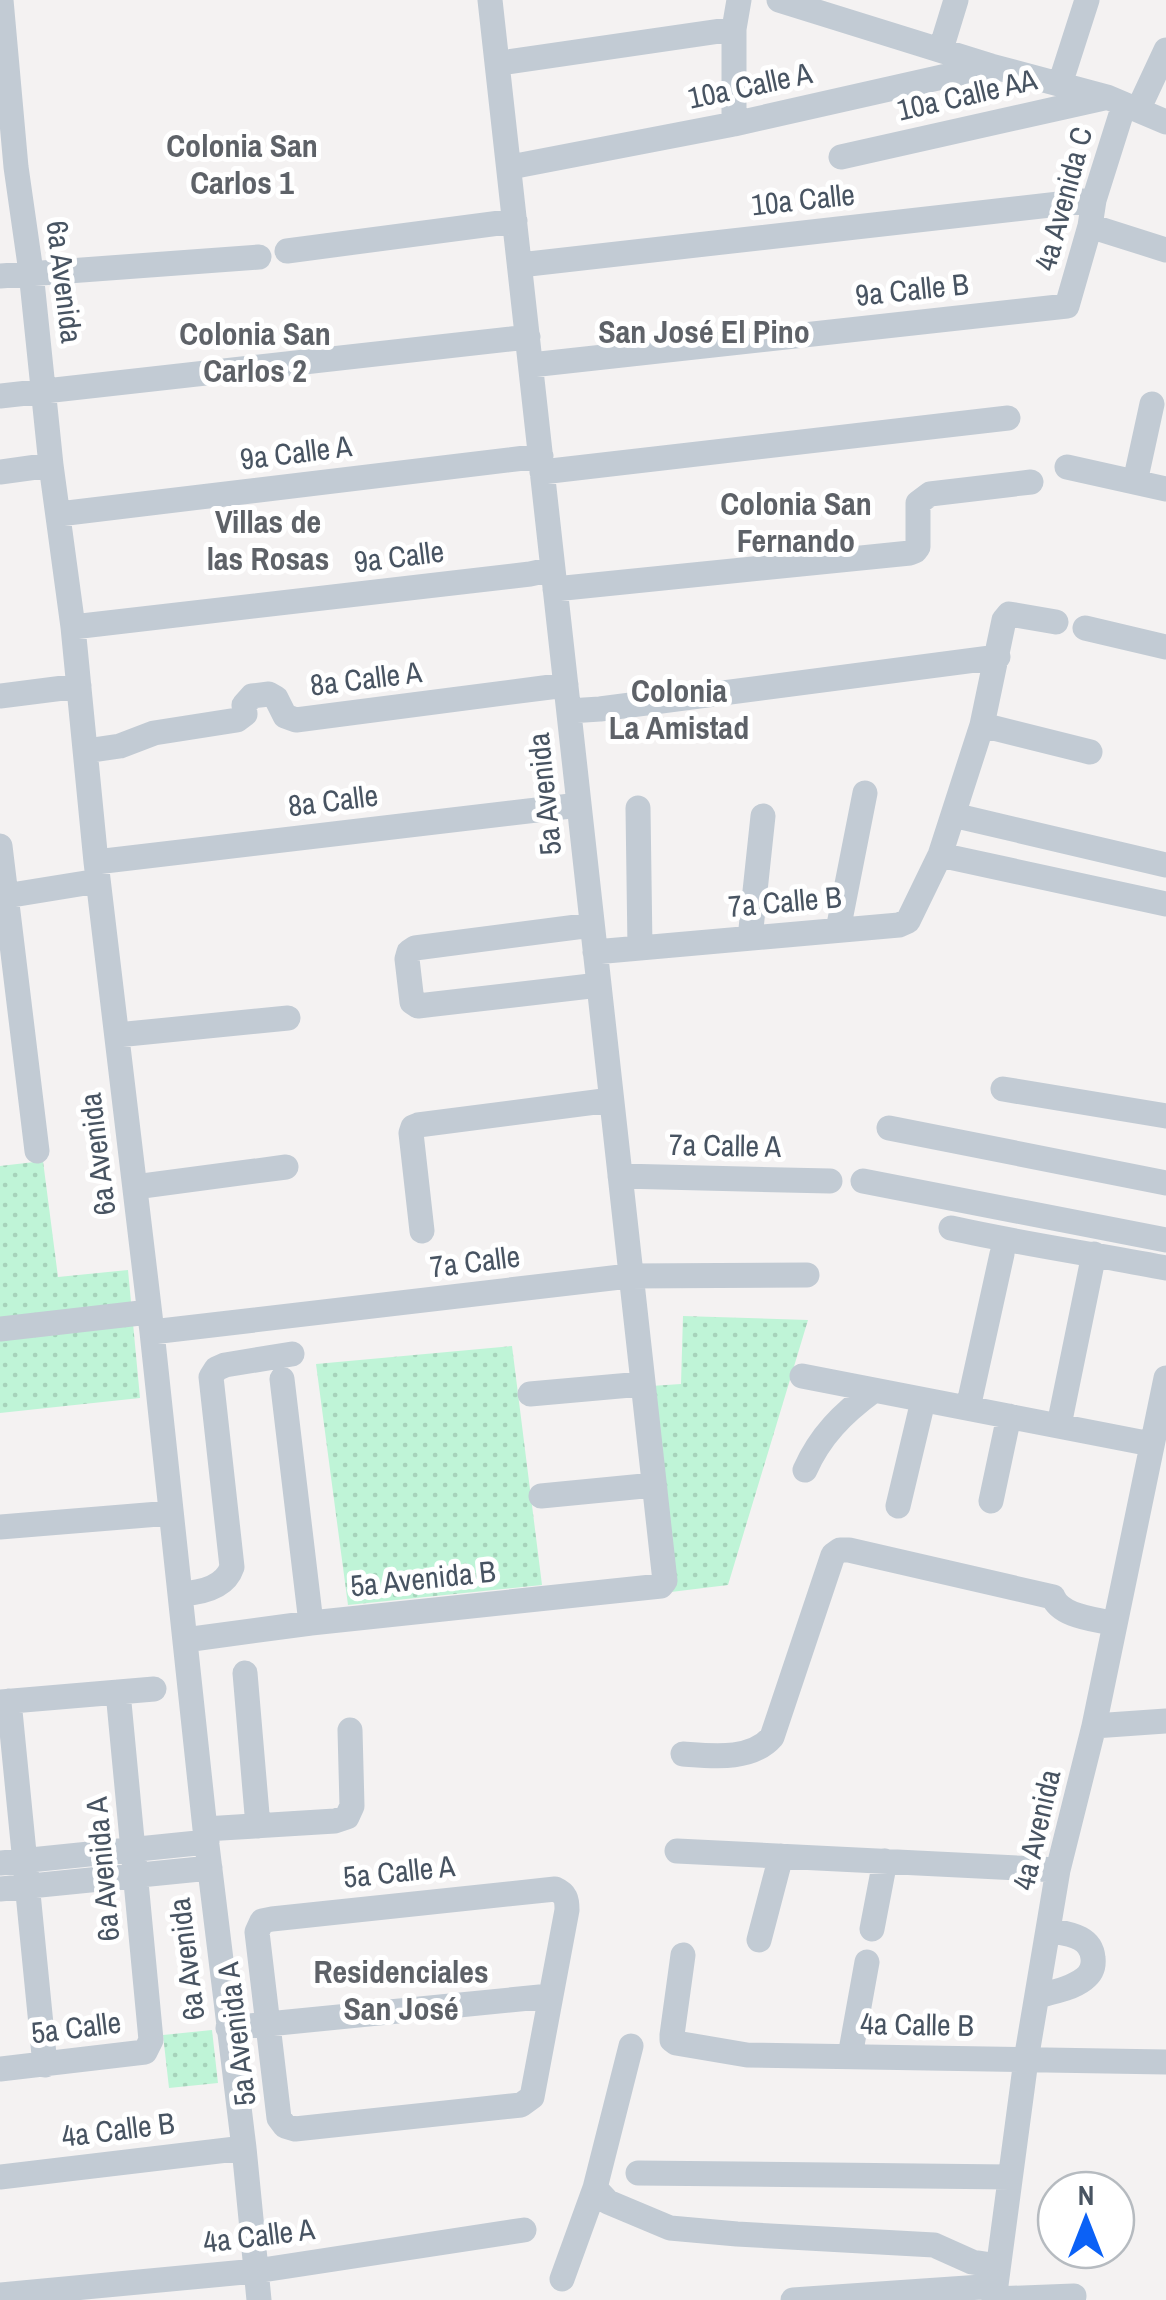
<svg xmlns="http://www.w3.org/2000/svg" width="1166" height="2300" viewBox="0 0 1166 2300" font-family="'Archivo Narrow',sans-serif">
  <defs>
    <pattern id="green-dots" width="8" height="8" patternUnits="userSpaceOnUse" patternTransform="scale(2.5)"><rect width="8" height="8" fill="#bff4d7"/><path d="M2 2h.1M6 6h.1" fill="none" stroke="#a6d3bb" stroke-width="1.8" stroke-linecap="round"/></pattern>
  </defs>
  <rect width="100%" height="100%" fill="#f4f2f2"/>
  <path fill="url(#green-dots)" d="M 43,1161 L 58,1277 L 128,1270 L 140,1398 L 0,1413 L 0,1166 Z
    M 683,1316 L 808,1320 L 728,1585 L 671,1592 L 651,1386 L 681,1384 Z
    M 512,1346 L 542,1585 L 348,1605 L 316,1364 Z
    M 212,2030 L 218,2083 L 169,2088 L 163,2035 Z"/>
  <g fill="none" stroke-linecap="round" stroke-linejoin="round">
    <path stroke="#c2cbd4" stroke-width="25" d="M 1,0 L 16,167 L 31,272 L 51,465 L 73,627 L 96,862 L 152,1332 L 205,1829 L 244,2148 L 259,2300
      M 779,0 L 991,66 L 1107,97 L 1166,122
      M 941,49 L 956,0
      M 508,62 L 734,29
      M 1060,84 L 1087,0
      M 1138,110 L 1166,50
      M 734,124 L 734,29 L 739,0
      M 841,157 L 1104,98
      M 521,165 L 734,124 L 991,66
      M 1090,226 L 1166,250
      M 287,251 L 515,221
      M 520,265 L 1094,200
      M 0,276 L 259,257
      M 531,365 L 1067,306 L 1090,226 L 1094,200 L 1124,105
      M 0,396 L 528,337
      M 1067,467 L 1166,489
      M 0,472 L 51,465
      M 542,472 L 1008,418
      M 1135,482 L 1152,404
      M 59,514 L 541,456
      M 555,589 L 910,553 L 915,551 L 918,547 L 918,503 L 930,494 L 1031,482
      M 73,627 L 530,574 L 553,569
      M 1085,628 L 1166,647
      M 0,696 L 79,686
      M 569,711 L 600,709 L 998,657
      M 982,725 L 1090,752
      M 86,751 L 120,746 L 154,733 L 237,720 L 245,714 L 244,705 L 252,696 L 269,694 L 276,698 L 285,716 L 296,720 L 566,685
      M 638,808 L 640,948
      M 953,815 L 1166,865
      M 0,846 L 37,1151
      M 940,855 L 1166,904
      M 96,862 L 579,805
      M 0,897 L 98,881
      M 592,925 L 415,948 L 409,952 L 407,959 L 412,1002 L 418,1006 L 599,985
      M 838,930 L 865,793
      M 750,938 L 763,816
      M 595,952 L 899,925 L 908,921 L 940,855 L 982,725 L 1004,620 L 1009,614 L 1056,622
      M 117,1035 L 288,1018
      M 1003,1089 L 1166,1116
      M 889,1128 L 1166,1183
      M 620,1176 L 830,1181
      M 863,1181 L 1166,1240
      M 135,1187 L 286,1167
      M 951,1228 C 1022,1244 1094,1254 1166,1268
      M 422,1231 L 411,1133 L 413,1127 L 418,1125 L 611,1100
      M 0,1329 L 149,1312
      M 152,1332 L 629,1276 L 807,1275
      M 802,1376 L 1151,1444
      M 282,1379 L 311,1623
      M 530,1394 L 642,1384
      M 968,1408 L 1002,1254
      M 1059,1425 L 1094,1254
      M 805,1470 C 820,1436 843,1413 873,1391
      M 541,1496 L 654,1485
      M 991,1501 L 1009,1416
      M 898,1506 L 923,1401
      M 0,1527 L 171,1513
      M 180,1594 C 199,1593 225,1588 232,1567 L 211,1377 L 216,1369 L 225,1365 L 292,1354
      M 185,1640 L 311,1623 L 661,1586 L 665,1581 L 490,0
      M 245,1673 L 258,1826
      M 9,1701 L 45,2065
      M 0,1702 L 154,1689
      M 1094,1726 L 1166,1721
      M 683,1754 C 712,1756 751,1761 772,1737 L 833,1555 L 840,1550 L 849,1550 L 1053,1597 C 1061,1617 1096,1619 1115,1624
      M 205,1829 L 335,1821 L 347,1817 L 352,1806 L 350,1730
      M 677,1851 L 1058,1870
      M 0,1863 L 207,1842
      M 0,1889 L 210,1868
      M 555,1889 C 566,1894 567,1899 567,1910 L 532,2097 L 521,2105 L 295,2129 L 285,2126 L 279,2118 L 257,1932 L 262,1921 L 272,1919 Z
      M 872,1929 L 885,1861
      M 759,1940 L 781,1856
      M 683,1955 L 672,2035 L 672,2040 L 676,2043 L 747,2055 L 1166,2062
      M 1037,1996 C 1053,1992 1071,1989 1084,1979 C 1091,1974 1094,1967 1093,1958 C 1091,1935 1067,1934 1048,1930
      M 228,2028 L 550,1996
      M 631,2046 L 595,2188 L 608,2202 L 670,2228 L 737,2234 L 934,2245 L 972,2262 L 998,2266
      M 850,2056 L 867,1962
      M 0,2069 L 145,2052 L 151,2040 L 118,1692
      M 638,2173 L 1010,2177
      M 0,2177 L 244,2148
      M 562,2279 L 595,2188
      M 0,2295 L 256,2271 L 524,2230
      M 994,2299 L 1074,2296
      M 793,2300 L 996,2286
      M 994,2300 L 1026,2060 L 1058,1870 L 1094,1726 L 1166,1378"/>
  </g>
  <g text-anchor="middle" stroke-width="10" stroke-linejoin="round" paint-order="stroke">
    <g font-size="30" fill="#485462" stroke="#fff">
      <text transform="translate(750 86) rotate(-12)" y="10">10a Calle A</text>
      <text transform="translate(967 95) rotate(-13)" y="10">10a Calle AA</text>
      <text transform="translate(1064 199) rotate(-75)" y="10">4a Avenida C</text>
      <text transform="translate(803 200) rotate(-6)" y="10">10a Calle</text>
      <text transform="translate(64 282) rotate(83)" y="10">6a Avenida</text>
      <text transform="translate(912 290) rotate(-6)" y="10">9a Calle B</text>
      <text transform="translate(296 453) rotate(-7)" y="10">9a Calle A</text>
      <text transform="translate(399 557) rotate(-7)" y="10">9a Calle</text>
      <text transform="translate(366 679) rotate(-7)" y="10">8a Calle A</text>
      <text transform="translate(545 794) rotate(-96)" y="10">5a Avenida</text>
      <text transform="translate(333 801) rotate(-7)" y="10">8a Calle</text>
      <text transform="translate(785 902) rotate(-5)" y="10">7a Calle B</text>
      <text transform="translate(725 1146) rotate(1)" y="10">7a Calle A</text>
      <text transform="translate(98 1154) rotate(-97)" y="10">6a Avenida</text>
      <text transform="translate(475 1262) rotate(-7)" y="10">7a Calle</text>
      <text transform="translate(423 1579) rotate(-6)" y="10">5a Avenida B</text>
      <text transform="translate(1037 1830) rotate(-77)" y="10">4a Avenida</text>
      <text transform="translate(103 1869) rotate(-95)" y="10">6a Avenida A</text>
      <text transform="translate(399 1872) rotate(-6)" y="10">5a Calle A</text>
      <text transform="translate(187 1959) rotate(-97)" y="10">6a Avenida</text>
      <text transform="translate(917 2025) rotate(1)" y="10">4a Calle B</text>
      <text transform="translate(76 2028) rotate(-7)" y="10">5a Calle</text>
      <text transform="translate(237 2034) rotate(-97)" y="10">5a Avenida A</text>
      <text transform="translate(118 2130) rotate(-7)" y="10">4a Calle B</text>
      <text transform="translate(259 2236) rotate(-7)" y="10">4a Calle A</text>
    </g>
    <g font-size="32" font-weight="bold" fill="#5e6268" stroke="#fff">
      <text x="242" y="157">Colonia San<tspan x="242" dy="37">Carlos 1</tspan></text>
      <text x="704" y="343">San José El Pino</text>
      <text x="255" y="345">Colonia San<tspan x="255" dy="37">Carlos 2</tspan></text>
      <text x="796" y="515">Colonia San<tspan x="796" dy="37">Fernando</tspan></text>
      <text x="268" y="533">Villas de<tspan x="268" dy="37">las Rosas</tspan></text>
      <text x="679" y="702">Colonia<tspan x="679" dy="37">La Amistad</tspan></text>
      <text x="401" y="1983">Residenciales<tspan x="401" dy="37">San José</tspan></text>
    </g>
  </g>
  <g transform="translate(1086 2220)"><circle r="48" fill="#ffffff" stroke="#b6bbc0" stroke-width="2.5"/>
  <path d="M0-8L18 38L0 25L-18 38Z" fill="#0b61f6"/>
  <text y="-15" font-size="28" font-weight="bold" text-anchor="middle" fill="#485462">N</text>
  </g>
</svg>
